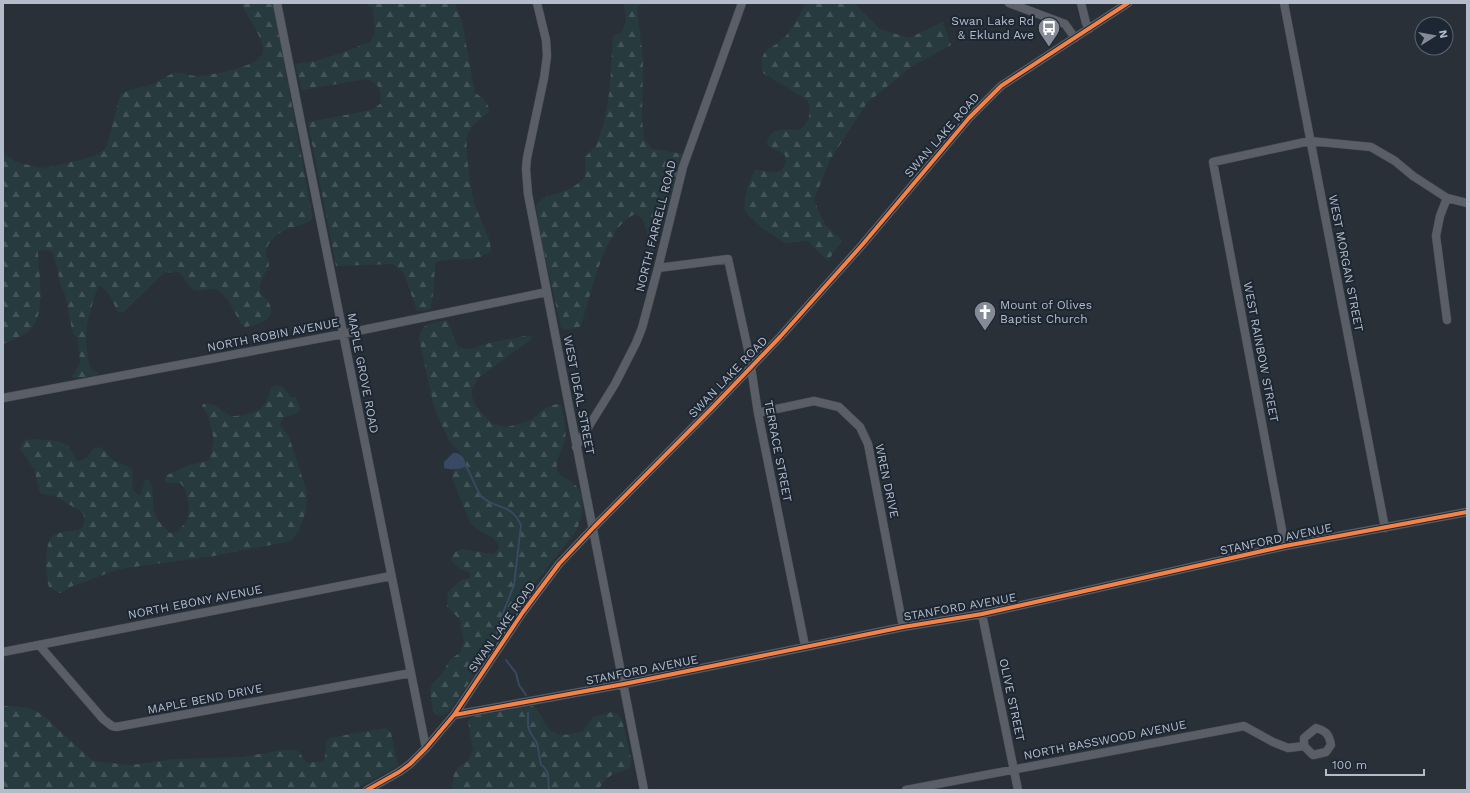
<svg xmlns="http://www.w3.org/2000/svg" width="1470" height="793" viewBox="0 0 1470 793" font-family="'Work Sans',sans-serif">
  <defs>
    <pattern id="forest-firs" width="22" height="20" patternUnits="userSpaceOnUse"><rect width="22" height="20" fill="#273a3e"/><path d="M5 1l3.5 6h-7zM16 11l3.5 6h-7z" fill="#445559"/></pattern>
  </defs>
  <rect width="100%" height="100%" fill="#2a3038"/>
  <path fill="url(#forest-firs)" d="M 241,3 L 273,3 L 312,214 L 312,219 C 300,229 285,225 273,239 C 269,243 266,247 266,253 C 266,257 269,260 269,265 C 266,274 259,279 260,291 C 261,296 267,298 269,303 C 278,321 258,324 245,327 L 241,324 C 236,315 225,290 215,289 C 207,289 200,292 193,290 L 179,272 L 164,273 L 124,312 L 118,312 C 113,304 109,287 98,286 C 88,317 82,334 90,367 L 92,371 L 98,372 L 98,374 L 97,376 L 74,378 L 72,376 L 80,363 L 78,339 L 74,335 L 72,329 L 65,295 L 60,283 L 57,267 L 52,252 L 45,250 L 38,251 C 38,272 48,317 28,332 C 20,337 11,341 3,344 L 3,153 L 16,162 L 42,168 L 55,166 L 95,156 L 104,150 L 107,145 L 120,96 C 129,87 139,89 150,85 C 159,82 166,75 175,73 C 183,72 191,77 199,76 C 212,75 265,66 263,50 C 262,35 247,17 241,3 Z
    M 365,3 L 455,3 L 462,22 L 475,93 C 483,98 489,102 489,112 C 480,119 470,126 467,138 C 465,148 471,191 474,202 C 479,219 490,233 491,251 C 477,263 453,257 436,262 C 433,278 435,294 430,309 L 417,311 L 404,273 L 393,264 L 336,266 L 308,122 L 372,110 L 381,103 C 381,90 380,84 367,79 L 302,90 L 295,64 L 316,61 L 347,51 L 370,42 L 375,32 L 373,9 Z
    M 624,3 L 641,3 L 637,9 L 643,58 L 642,120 L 644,139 L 652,149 L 683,154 L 657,244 L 652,251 C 641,242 655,224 635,214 C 603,228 591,296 581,326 C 575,329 568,331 561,328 L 539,228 L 536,205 C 549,191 553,197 567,190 C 574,187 580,182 585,177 L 585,157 L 596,146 L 604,122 L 610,88 L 613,36 L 622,32 L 626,21 Z
    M 810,3 L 854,3 L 880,29 L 909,38 L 943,22 L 951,45 L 911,67 L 867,103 L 830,160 L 814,200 L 825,225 L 842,240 L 828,261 L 808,241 L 785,243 L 762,228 L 748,215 L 744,208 L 745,201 L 747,189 L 754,171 L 756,169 C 765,170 776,177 783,168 C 786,164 786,160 785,155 C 780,150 771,150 767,144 C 769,126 786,129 800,130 C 809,121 813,111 807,100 L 763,73 C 757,48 771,51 785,37 C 793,28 799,15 805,5 Z
    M 447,320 L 456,343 L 458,347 L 462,348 L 471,349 L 485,344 L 530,335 L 532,337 L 532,339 L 478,378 L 472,390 L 472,397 L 476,406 L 492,424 L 507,427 L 519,424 L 531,420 L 544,409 L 556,404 L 561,405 C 563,416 567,429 565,439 C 564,449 555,458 557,468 C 559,478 568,478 574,484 C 588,496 582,520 575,533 L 524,597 L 494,641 L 489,654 L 450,710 C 444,716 439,718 433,711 L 430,690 L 432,684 L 442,674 L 449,661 L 455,656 L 460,653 L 464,642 L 460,620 L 447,606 L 448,592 L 461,580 L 470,578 L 470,573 L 460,569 L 451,560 L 455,552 L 461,549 L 493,554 L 497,551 L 499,547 C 496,534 479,534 470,522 L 452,478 L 453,472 L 456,469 L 463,468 L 466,464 L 462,455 L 448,439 L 434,407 L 419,338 C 421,322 434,323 447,320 Z
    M 275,385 L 282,386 L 291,397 L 296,397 L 300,409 L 297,413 L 283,418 L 280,424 L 289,437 L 306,489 L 307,500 L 305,514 L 299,530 L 295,536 L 291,541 L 214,556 L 126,568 L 114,571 L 70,587 L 63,592 L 59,593 L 49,587 C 46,574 42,540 56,534 C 64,531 73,531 81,529 C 85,524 86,517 82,512 L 55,496 L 41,494 L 39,490 L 34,468 L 32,467 L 20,448 L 25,440 C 34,438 62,440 68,446 C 72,450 74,456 76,460 L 79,461 C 92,458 88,451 95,448 C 101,444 109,455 112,459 C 118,464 125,464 132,469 L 133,489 L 138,495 L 141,494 L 145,480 L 148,479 C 154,487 153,498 153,507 C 154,518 163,526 170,533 L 177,532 L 187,521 L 189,508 L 185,488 L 180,483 L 168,483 L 165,482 L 165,478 L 167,475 L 189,465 L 208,461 L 210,458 L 214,440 L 208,416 L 202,406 L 203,404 C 214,401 220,410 229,415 C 233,417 237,416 241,415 C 259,413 267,407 271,388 Z
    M 3,706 C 21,707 28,705 44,716 L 93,761 L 130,765 L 175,759 L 242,757 L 282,750 L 295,750 L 299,752 L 306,762 L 309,763 L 323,761 L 325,758 L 326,743 L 329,738 L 385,728 L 388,730 L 391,733 L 398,766 L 353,790 L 3,790 Z
    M 533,706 C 539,711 541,716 544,722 C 555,740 566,735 583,731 L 591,719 L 596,716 L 612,712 L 618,714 L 622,720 L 631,759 L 631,766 L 628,769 L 613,774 L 605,780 L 598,790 L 451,790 L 454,774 L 458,767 L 468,761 L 473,750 L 468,721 L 474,716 Z"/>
  <path fill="#384963" d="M 453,453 C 462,452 465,459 466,466 C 460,470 451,470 444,468 L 444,462 Z"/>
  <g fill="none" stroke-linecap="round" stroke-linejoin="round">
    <path stroke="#384963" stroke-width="2" d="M 466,466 C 471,474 477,492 482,497 C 498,511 510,502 521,525 L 514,585 L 497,628 L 497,633
      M 506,660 L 516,673 L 519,685 L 526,695
      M 528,713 L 528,726 L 530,732 L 537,743 L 541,765 C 550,770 548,780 549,790"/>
    <g stroke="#484c53" stroke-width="9">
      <path id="minor" d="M 277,3 L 426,748
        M 537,3 L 546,40 L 547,56 L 544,78 L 527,158 L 526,169 L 528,194 C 566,393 605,591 644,790
        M 1009,3 L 1065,24 L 1075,38
        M 1081,3 L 1086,23 L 1089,29
        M 1284,3 L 1385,528
        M 658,268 L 728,259 L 749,354 L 758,413 L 805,646
        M 1447,320 L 1436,236 L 1440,216 L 1447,198
        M 3,398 L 343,334 L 547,292
        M 758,413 L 814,401 L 839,407 L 860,427 L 868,444 L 903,627
        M 576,447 L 615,384 L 636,343 L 642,328 L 658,268 L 683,167 L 742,3
        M 1285,546 L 1213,162 L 1310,141 L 1371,147 L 1395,161 L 1413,176 L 1447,198 L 1467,203
        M 982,614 L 1018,790
        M 39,645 L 103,719 L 112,726 L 116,727 L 411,673
        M 3,652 L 391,576
        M 454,715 L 624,684 L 903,627 L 982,614 L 1285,546 L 1467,512
        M 1316,728 C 1326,731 1329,734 1331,745 L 1326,752 L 1313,755 L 1304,746 L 1304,738 Z
        M 367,790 L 399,772 L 410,764 L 426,748 L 454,715 L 523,612 L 559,564 L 594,527 L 712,408 L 780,337 L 863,244 L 969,118 L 1001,86 L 1128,3
        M 906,790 L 1244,726 L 1273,742 L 1288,748 L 1304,746"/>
    </g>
    <use href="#minor" stroke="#5a5e66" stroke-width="8"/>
    <g stroke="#1d2633" stroke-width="6">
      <path id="cycleway" d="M 454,715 L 624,684 L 903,627 L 982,614 L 1285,546 L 1467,512
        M 367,790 L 399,772 L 410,764 L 426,748 L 454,715 L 523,612 L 559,564 L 594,527 L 712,408 L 780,337 L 863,244 L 969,118 L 1001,86 L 1128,3"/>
    </g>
    <use href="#cycleway" stroke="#f48246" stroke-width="4"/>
  </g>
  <defs>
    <g id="bus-pin" transform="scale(1.15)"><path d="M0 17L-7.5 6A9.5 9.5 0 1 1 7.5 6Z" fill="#848b96" stroke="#1d2633"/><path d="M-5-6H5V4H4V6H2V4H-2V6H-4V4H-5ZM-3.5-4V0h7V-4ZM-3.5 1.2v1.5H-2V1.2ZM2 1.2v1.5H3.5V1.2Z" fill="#fff"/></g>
    <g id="church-pin" transform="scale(1.15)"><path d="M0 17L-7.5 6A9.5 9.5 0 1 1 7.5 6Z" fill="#848b96" stroke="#1d2633"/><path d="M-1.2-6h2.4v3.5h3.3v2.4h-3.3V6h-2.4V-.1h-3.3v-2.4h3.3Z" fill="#fff"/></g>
  </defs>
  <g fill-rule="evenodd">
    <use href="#bus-pin" x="1049" y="28"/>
    <use href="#church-pin" x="985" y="312"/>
  </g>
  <g text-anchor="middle" stroke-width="4" stroke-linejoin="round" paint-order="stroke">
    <g font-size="12" fill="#b4bcc9" stroke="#1d2633" text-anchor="end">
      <text x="1034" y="25">Swan Lake Rd<tspan x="1034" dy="14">&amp; Eklund Ave</tspan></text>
      <text x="1000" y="309" text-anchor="start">Mount of Olives<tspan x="1000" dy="14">Baptist Church</tspan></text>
    </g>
    <g font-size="12" fill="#b4bcc9" stroke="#1d2633">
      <text transform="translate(942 135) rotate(-49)" y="4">SWAN LAKE ROAD</text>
      <text transform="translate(656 226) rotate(-76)" y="4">NORTH FARRELL ROAD</text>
      <text transform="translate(1346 263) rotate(79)" y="4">WEST MORGAN STREET</text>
      <text transform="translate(273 335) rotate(-11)" y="4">NORTH ROBIN AVENUE</text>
      <text transform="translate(1261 352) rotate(79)" y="4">WEST RAINBOW STREET</text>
      <text transform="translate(363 373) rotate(79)" y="4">MAPLE GROVE ROAD</text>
      <text transform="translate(728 377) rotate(-46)" y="4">SWAN LAKE ROAD</text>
      <text transform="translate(579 395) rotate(79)" y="4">WEST IDEAL STREET</text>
      <text transform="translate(778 451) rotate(79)" y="4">TERRACE STREET</text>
      <text transform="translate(887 481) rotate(78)" y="4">WREN DRIVE</text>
      <text transform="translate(1276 539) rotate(-12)" y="4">STANFORD AVENUE</text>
      <text transform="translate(195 602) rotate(-11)" y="4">NORTH EBONY AVENUE</text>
      <text transform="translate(960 607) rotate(-10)" y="4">STANFORD AVENUE</text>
      <text transform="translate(502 627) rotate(-55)" y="4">SWAN LAKE ROAD</text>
      <text transform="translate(642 670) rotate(-11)" y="4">STANFORD AVENUE</text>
      <text transform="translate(205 699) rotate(-11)" y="4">MAPLE BEND DRIVE</text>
      <text transform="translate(1012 700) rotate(78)" y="4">OLIVE STREET</text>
      <text transform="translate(1105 740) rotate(-11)" y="4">NORTH BASSWOOD AVENUE</text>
    </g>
  </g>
  <rect width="1470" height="793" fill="none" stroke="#b4bcc9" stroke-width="8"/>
  <g transform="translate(1434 36) rotate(79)"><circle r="19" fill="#1d2633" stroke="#59626f"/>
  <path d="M0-3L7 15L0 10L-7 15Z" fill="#848b96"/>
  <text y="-6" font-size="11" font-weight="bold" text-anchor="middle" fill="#b4bcc9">N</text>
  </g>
  <path d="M1326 769v6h98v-6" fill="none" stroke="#b4bcc9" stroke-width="2"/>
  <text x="1332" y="769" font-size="12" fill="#b4bcc9" stroke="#1d2633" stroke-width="3" paint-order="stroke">100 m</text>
</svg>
